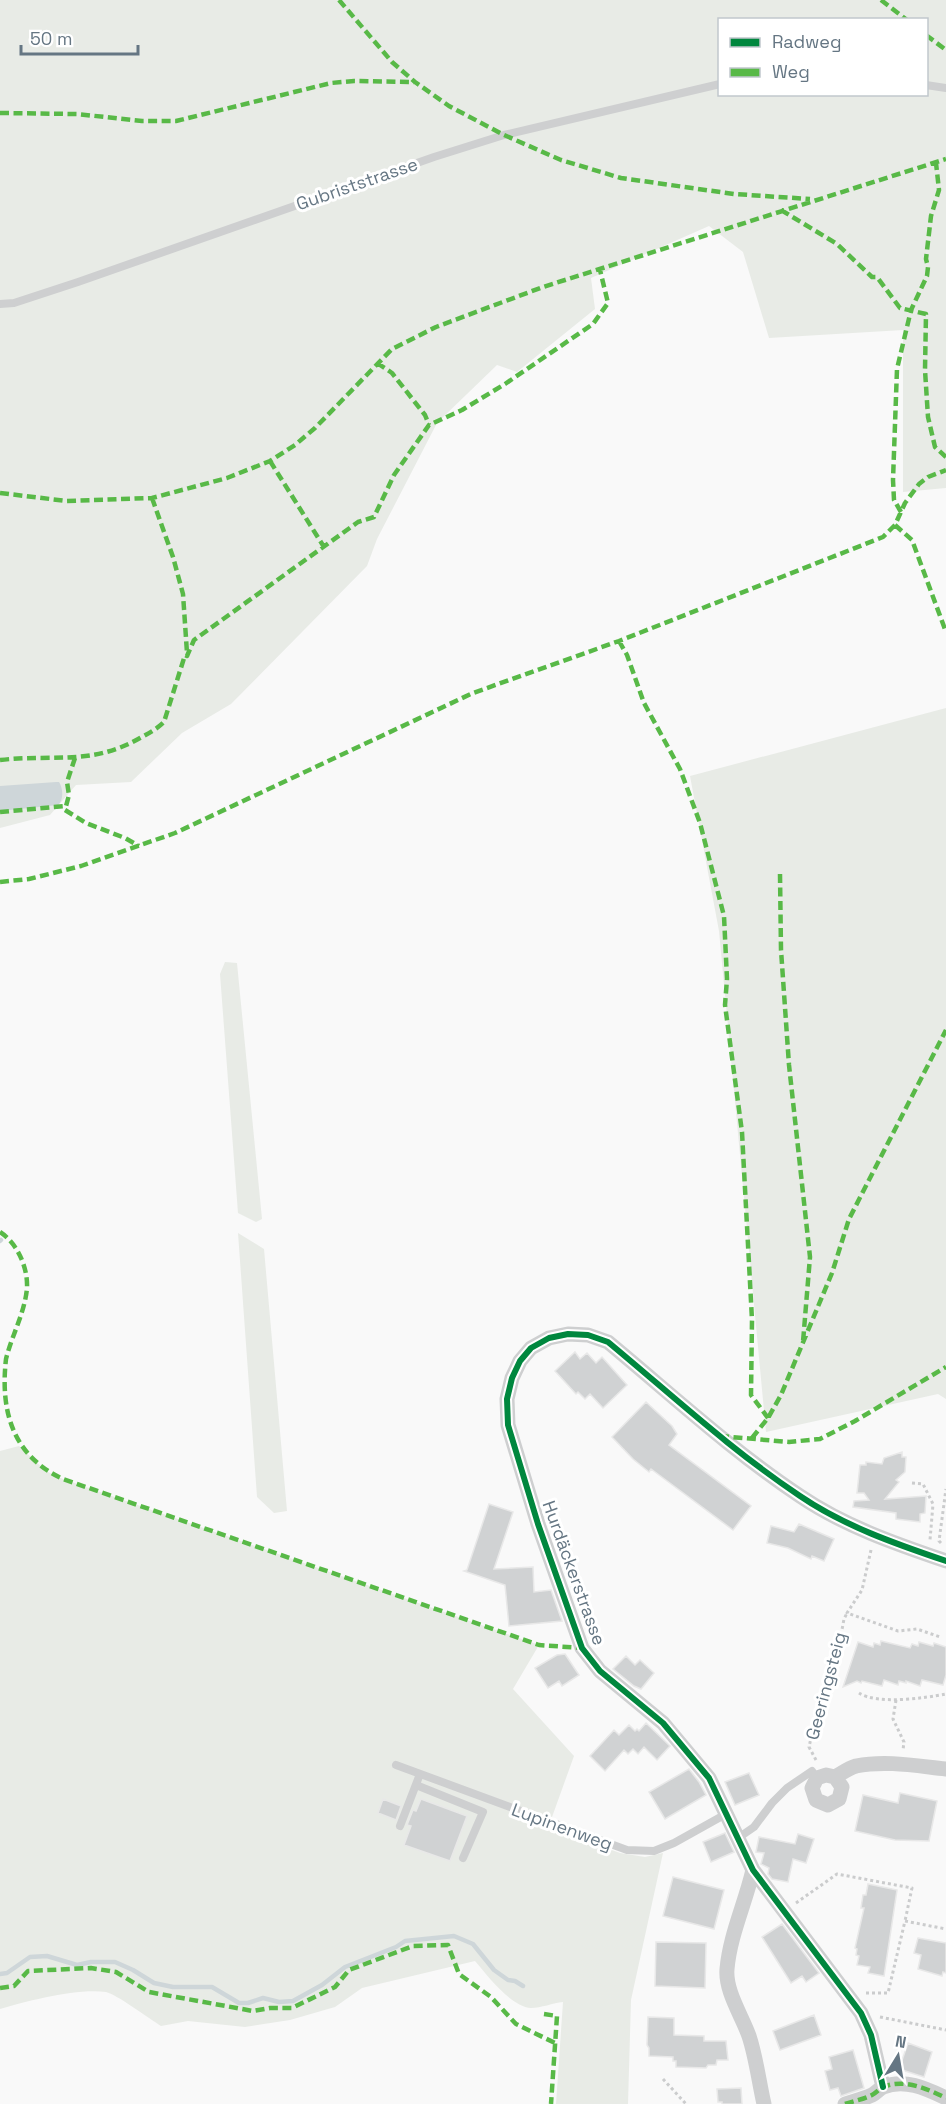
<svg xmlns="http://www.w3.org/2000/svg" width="946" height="2104" viewBox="0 0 946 2104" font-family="'Space Grotesk',sans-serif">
  <rect width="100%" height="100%" fill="#f9f9f9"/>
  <path fill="#e8ebe6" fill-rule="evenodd" d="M 0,0 L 946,0 L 946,488 L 903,492 L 903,330 L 769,338 L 743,252 L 709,226 L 591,278 L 595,309 L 517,372 L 497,365 L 437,423 L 377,539 L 367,566 L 231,704 L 182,733 L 131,782 L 76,785 L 50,815 L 0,828 ZM 720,20 L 926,20 L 926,94 L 720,94 Z
    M 946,708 L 946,1399 L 938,1394 L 766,1432 L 719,931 L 690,776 Z
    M 225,962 L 237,963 L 262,1219 L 256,1222 L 238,1213 L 220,974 Z
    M 238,1233 L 264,1249 L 287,1511 L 274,1513 L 257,1497 Z
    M 19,1446 L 46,1471 L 63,1479 L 539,1645 L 513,1689 L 574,1756 L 552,1817 L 544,1814 L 540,1824 L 620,1853 L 645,1857 L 663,1853 L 631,2000 L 628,2104 L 556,2104 L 563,2002 C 553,2003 541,2008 531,2008 C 510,2006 488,1976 475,1961 L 362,1988 L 335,2007 L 290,2020 L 245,2027 L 188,2021 L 161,2026 C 150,2019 116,1994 106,1992 C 77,1988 27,2001 0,2009 L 0,1451 Z"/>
  <path fill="#ced6d9" d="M 56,782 L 59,782 C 63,788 64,800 58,805 L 0,811 L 0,786 Z"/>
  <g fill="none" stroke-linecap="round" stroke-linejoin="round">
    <path stroke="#ced6d9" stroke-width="4.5" d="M 0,1241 L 1,1240
      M 0,1974 L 7,1973 L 30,1957 L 47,1956 L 77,1965 L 91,1962 L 115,1962 L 133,1970 L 154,1983 L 173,1987 L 212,1987 L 239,2003 L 248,2003 L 263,1998 L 279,2002 L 293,2001 L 322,1985 L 345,1967 L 396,1947 L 405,1941 L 454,1936 L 473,1944 L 494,1970 L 508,1980 L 515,1981 L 523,1986"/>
  </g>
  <path fill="#d0d2d3" stroke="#e8e8e8" stroke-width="1.5" d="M 575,1352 L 580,1359 L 587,1353 L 596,1363 L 602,1357 L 627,1385 L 603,1408 L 590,1394 L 585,1399 L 578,1392 L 576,1394 L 555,1371 Z
    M 646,1402 L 672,1426 L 677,1434 L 669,1445 L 751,1506 L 733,1530 L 651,1469 L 649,1472 L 633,1459 L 612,1437 Z
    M 902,1452 L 902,1457 L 906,1457 L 905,1472 L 896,1480 L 899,1482 L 885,1499 L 926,1496 L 925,1513 L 920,1514 L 920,1522 L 896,1519 L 896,1513 L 853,1507 L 854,1501 L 869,1500 L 864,1493 L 857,1493 L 860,1465 L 866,1465 L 866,1462 L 882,1464 L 884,1458 Z
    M 489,1504 L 513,1512 L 494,1569 L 533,1567 L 534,1592 L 551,1590 L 562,1621 L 509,1626 L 505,1585 L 464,1571 L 467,1570 Z
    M 799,1524 L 834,1539 L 824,1561 L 812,1556 L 811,1559 L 788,1548 L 767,1543 L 771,1526 L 794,1532 Z
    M 881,1641 L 910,1648 L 912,1644 L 918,1646 L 919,1642 L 933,1646 L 934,1643 L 946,1647 L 946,1675 L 943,1685 L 922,1680 L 920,1686 L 906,1681 L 906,1683 L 899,1681 L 898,1685 L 884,1680 L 882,1686 L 862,1681 L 861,1683 L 857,1681 L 843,1687 L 858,1642 L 873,1647 L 874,1643 L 880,1645 Z
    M 565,1654 L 579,1675 L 562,1686 L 559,1681 L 548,1688 L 535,1668 L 557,1655 Z
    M 626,1656 L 635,1665 L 640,1660 L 654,1673 L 641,1689 L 634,1686 L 613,1669 Z
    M 646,1723 L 670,1746 L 657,1760 L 644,1747 L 638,1754 L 633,1749 L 628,1754 L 624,1750 L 605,1771 L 590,1756 L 614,1730 L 619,1735 L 629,1725 L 635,1731 L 637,1729 L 639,1731 Z
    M 689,1769 L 699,1782 L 706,1795 L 665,1819 L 649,1792 Z
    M 749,1773 L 759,1795 L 735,1805 L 725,1782 Z
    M 900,1793 L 937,1801 L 929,1841 L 895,1840 L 855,1831 L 863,1795 L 898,1803 Z
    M 383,1799 L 401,1806 L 396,1820 L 378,1813 Z
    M 421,1799 L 467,1816 L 450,1861 L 404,1845 L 411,1826 L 407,1825 L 413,1810 L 416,1811 Z
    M 725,1833 L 734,1852 L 711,1862 L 703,1842 Z
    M 798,1834 L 814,1839 L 806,1863 L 793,1859 L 788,1882 L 772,1879 L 768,1874 L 769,1868 L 761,1864 L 764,1853 L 756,1852 L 759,1837 L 795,1844 Z
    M 673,1877 L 724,1890 L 714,1929 L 663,1916 Z
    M 868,1884 L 897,1890 L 884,1976 L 868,1973 L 870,1967 L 857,1965 L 859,1956 L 856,1955 L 857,1949 L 855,1948 L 864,1908 L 861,1908 L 863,1895 L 866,1895 Z
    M 782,1924 L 819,1973 L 806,1982 L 802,1976 L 791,1983 L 762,1937 Z
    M 918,1938 L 946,1943 L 946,1973 L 943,1972 L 942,1976 L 918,1969 L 921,1955 L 914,1953 Z
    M 656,1942 L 706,1943 L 705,1988 L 655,1986 Z
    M 814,2015 L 821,2035 L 780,2050 L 773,2031 Z
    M 648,2017 L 674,2018 L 674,2035 L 704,2036 L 704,2041 L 726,2041 L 728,2060 L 717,2060 L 716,2065 L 708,2065 L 706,2068 L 676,2067 L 676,2061 L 673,2061 L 673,2057 L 649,2056 L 649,2048 L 647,2045 Z
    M 908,2043 L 932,2052 L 924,2077 L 899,2069 Z
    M 853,2050 L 864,2088 L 841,2096 L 838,2088 L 830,2090 L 825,2071 L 832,2069 L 829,2057 Z
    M 741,2088 L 742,2104 L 722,2104 L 722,2102 L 718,2102 L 717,2089 Z"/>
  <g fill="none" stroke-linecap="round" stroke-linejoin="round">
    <path stroke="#cbcccd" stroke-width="3" stroke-dasharray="3 3" stroke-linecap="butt" d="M 912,1483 L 923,1484 L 933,1504 L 930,1540
      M 941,1543 L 939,1541 L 946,1489
      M 871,1550 L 862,1590 L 847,1613 L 898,1631 L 917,1629 L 940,1637
      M 859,1693 C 877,1705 925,1698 946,1694
      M 896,1700 L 893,1719 L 904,1742 L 903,1750
      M 816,1760 L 809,1747 L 820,1698 L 836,1661 L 844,1619 L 847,1613
      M 796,1903 L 837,1874 L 912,1888 L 905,1921
      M 866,1993 L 888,1993 L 905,1921 L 946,1929
      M 880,2017 L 946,2030
      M 663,2079 L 686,2104"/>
    <path stroke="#cecfd0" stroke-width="8" d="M 926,85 L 946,88
      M 0,304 L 14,303 L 78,282 L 434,157 L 504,135 L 720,84
      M 396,1765 L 627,1850 L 654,1851 L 674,1843 L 726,1814
      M 416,1785 L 483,1812 L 463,1858
      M 400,1826 L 420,1774
      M 738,1838 L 754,1827 L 772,1803 L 787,1788 L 812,1771 L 817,1778"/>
    <path stroke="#cecfd0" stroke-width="15" d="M 835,1777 L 842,1787 L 839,1799 L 828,1805 L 816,1800 L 812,1788 L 817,1778 L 826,1775 L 835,1777 C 842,1773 849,1768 856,1766 C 886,1760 917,1766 946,1769
      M 753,1870 C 745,1904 730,1935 727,1969 C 725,1991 742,2016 749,2036 C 756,2057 759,2082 764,2104
      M 883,2087 L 871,2035 L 861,2013 L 753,1870 L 709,1778 L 663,1723 L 600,1671 L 582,1648 L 538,1524 L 508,1425 L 507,1399 L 512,1378 L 520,1361 L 531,1348 L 549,1338 L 568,1334 L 588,1335 L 608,1342 C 672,1395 731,1450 800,1496 C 844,1526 896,1544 946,1561
      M 845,2104 C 854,2101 864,2099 872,2095 C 876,2093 879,2089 883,2087 C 905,2078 927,2089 946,2098"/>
    <path stroke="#58b947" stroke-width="4.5" stroke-dasharray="9 4.5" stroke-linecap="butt" d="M 339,0 L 392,62 L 415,82 L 449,106 L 504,135 L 561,160 L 621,178 L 734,194 L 810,199
      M 881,0 L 907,20
      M 926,35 L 946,50
      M 0,113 L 77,114 L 142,121 L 176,121 L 331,83 L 354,81 L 415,82
      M 781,210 L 837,244 L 872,277 L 877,277 L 900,308 L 926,314 L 925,370 L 928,417 L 935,447 L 946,457
      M 377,363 L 392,373 L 425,415 L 429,425
      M 270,461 L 324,547
      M 0,493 L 67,501 L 152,498 L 227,478 L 270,461 L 295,445 L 315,428 L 392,349 L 436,327 L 543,287 L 946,159
      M 152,498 L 173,557 L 183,594 L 187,653
      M 901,512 L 894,500 L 893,480 L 897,369 L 911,310 L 927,276 L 928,267 L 926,259 L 931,216 L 939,190 L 936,163
      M 895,525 L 912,540 L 946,632
      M 619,641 L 627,655 L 644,703 L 680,769 L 700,823 L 724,916 L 727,979 L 725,1005 L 742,1132 L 752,1320 L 751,1395 L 768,1418
      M 75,758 L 67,782 L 69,795 L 65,810 L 86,823 L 125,838 L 139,846
      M 0,760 C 53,754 91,766 140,738 C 149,733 157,729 164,722 L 185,655 L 187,656 L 194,640 L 358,522 L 374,517 L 394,475 L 429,425 L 462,410 L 505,384 L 593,324 L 608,303 L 600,270
      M 0,812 L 66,806
      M 780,874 L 781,950 L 789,1065 L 810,1257 L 803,1342
      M 0,882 L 29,879 L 81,866 L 175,833 L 473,693 L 619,641 L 883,537 L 895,525 L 905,503 L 919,484 L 928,477 L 946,470
      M 0,1232 C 17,1243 28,1267 27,1288 C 25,1312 12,1335 6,1359 C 0,1412 13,1456 63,1479 L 539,1645 L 582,1648 L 585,1652
      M 720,1436 L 789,1442 L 820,1439 L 855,1421 L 946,1367
      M 752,1438 L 768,1418 L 781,1395 L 832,1273 L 849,1219 L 946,1030
      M 0,1988 L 14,1986 L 28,1971 L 91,1968 L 116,1972 L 149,1992 L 253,2011 L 270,2008 L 292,2008 L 335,1987 L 349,1970 L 413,1946 L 448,1945 L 459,1974 L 491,1997 L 516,2024 L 555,2043
      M 544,2014 L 557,2016 L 551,2104
      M 845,2104 C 854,2101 864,2099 872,2095 C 876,2093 879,2089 883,2087 C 905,2078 927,2089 946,2098"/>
    <g stroke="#fff" stroke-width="10">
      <path id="cycleway" d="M 883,2087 L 871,2035 L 861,2013 L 753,1870 L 709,1778 L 663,1723 L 600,1671 L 582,1648 L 538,1524 L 508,1425 L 507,1399 L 512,1378 L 520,1361 L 531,1348 L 549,1338 L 568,1334 L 588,1335 L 608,1342 C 672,1395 731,1450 800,1496 C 844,1526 896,1544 946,1561"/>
    </g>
    <use href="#cycleway" stroke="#00873e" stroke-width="6"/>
  </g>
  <g text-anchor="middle" stroke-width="6" stroke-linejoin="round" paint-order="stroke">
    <g font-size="18" fill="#657683" stroke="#fff">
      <text transform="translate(357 184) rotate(-19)" y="6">Gubriststrasse</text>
      <text transform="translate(574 1573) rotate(70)" y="6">Hurdäckerstrasse</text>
      <text transform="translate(826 1686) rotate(-75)" y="6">Geeringsteig</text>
      <text transform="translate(562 1827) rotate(20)" y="6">Lupinenweg</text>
    </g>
  </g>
  <rect x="718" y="18" width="210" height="78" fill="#ffffff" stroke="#c1c8cd" stroke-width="1.5"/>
  <rect x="730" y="38" width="30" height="9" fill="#00873e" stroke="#c1c8cd" stroke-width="1.5"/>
  <text x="772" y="48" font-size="18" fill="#657683">Radweg</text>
  <rect x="730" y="68" width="30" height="9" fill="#58b947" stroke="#c1c8cd" stroke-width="1.5"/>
  <text x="772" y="78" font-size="18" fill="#657683">Weg</text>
  <g transform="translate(898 2056) rotate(11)" stroke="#ffffff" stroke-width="4.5" paint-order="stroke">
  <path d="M0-4.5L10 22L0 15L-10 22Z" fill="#657683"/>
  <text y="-9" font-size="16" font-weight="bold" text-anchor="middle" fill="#657683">N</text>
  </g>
  <path d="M21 45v9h117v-9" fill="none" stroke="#657683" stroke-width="3"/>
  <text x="30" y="45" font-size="18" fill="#657683" stroke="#ffffff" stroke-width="4.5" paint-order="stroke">50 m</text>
</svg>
